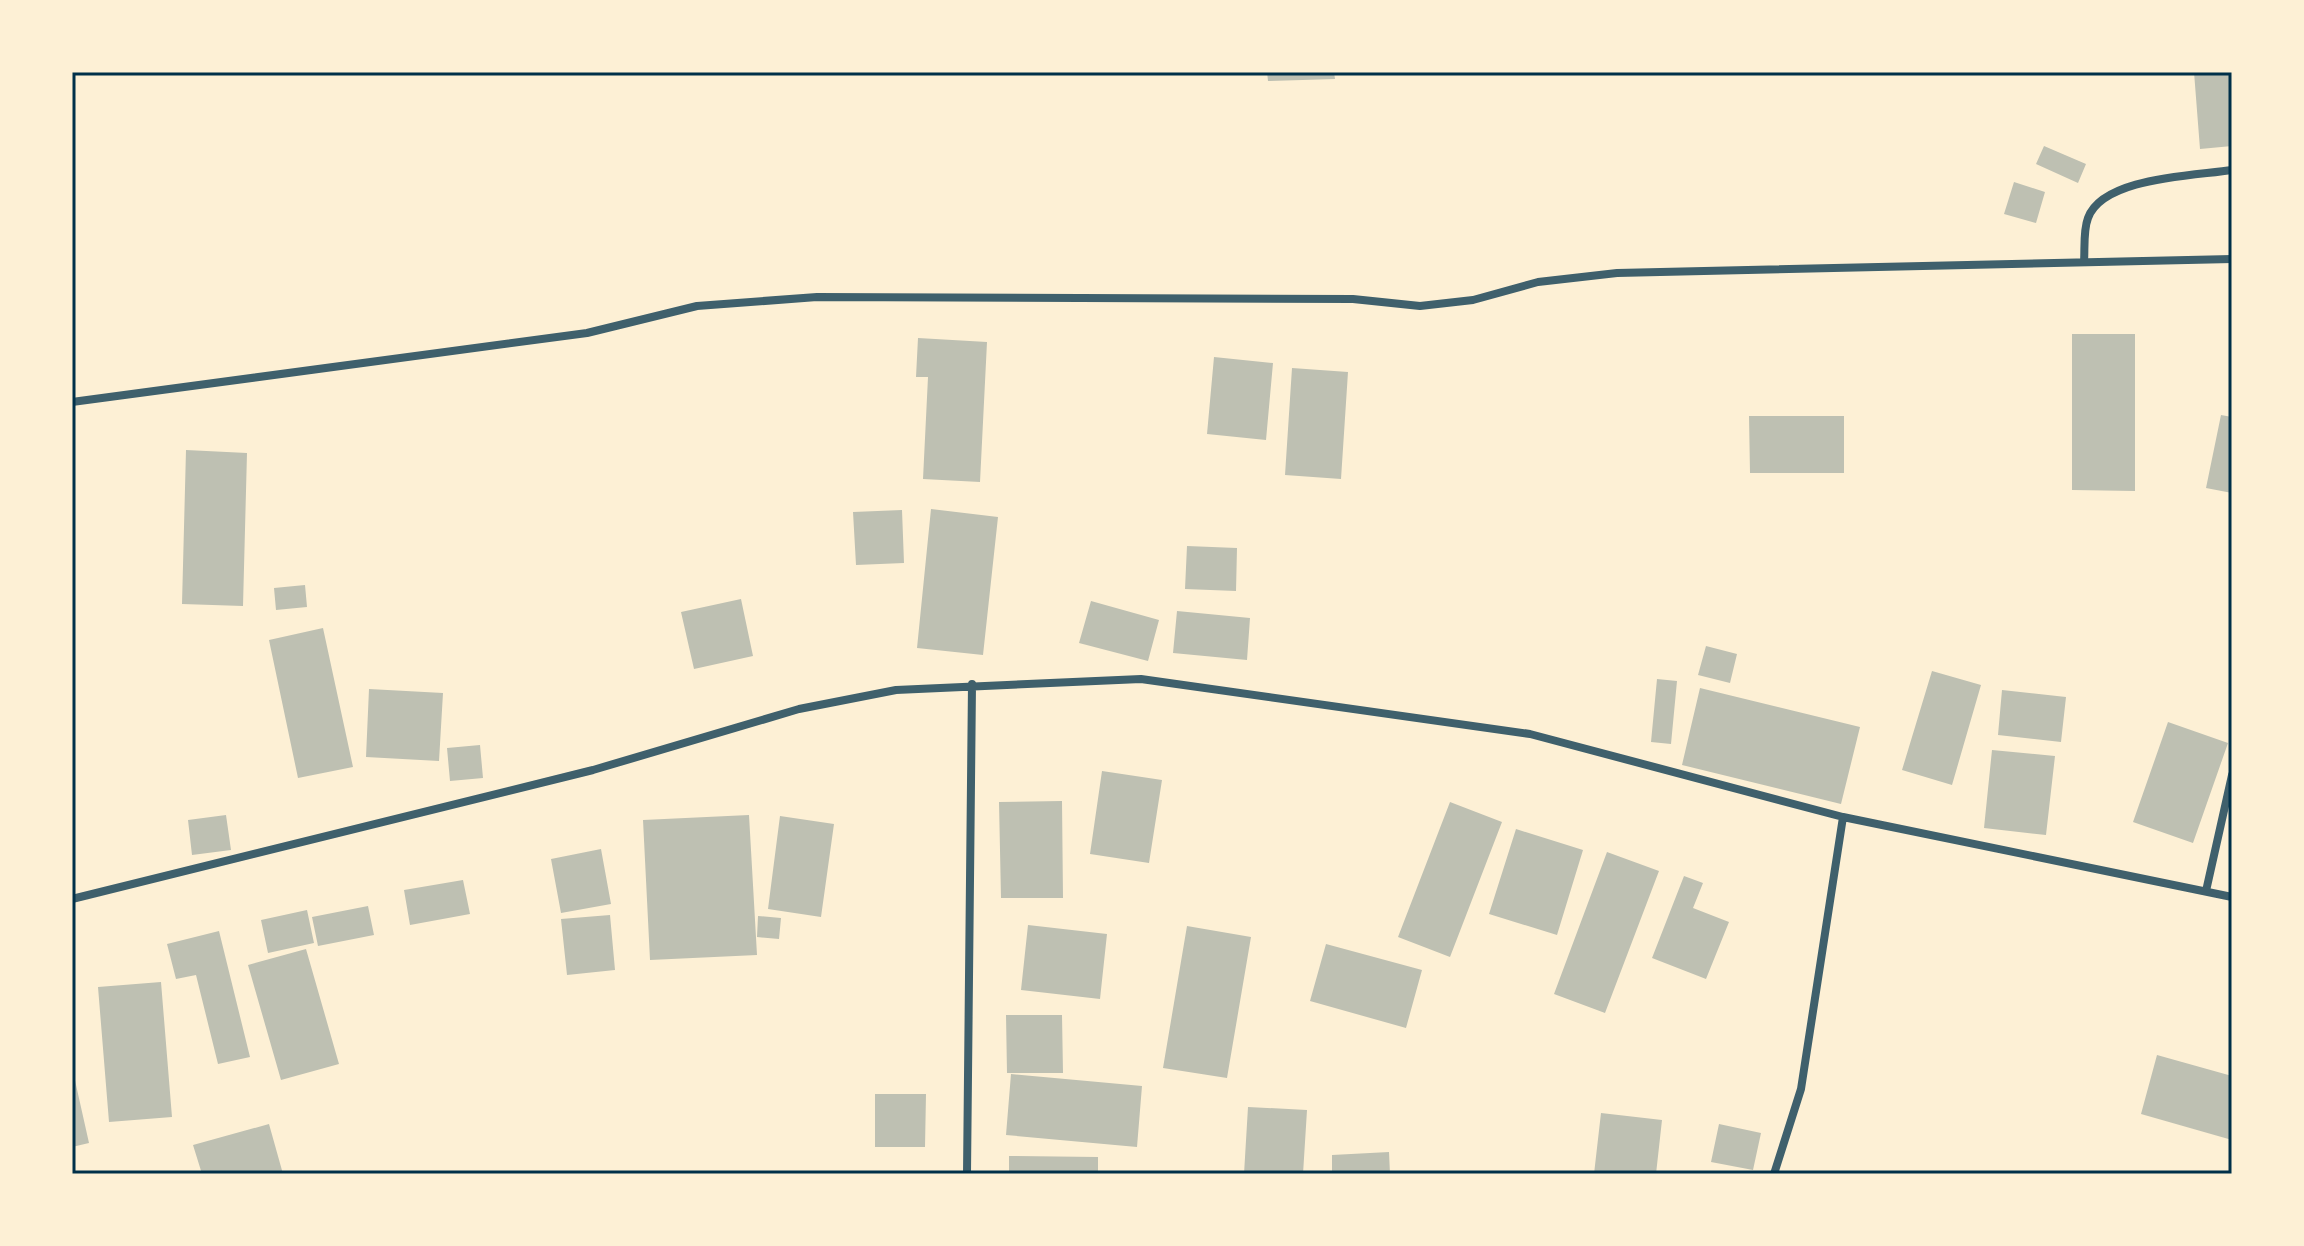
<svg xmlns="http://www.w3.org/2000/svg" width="2304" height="1246" viewBox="0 0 2304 1246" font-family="Figtree,sans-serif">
  <rect width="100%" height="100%" fill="#fdf0d5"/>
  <path fill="#bec0b2" d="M 1267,72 L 1334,72 L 1335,79 L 1268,81 Z
    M 2194,72 L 2232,72 L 2232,146 L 2200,149 Z
    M 2044,146 L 2086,164 L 2078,183 L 2036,164 Z
    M 2014,182 L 2045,192 L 2036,223 L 2004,214 Z
    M 2072,334 L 2135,334 L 2135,491 L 2072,490 Z
    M 918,338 L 987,342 L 980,482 L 923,479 L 928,377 L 916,377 Z
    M 1214,357 L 1273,363 L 1266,440 L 1207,434 Z
    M 1292,368 L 1348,372 L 1341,479 L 1285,475 Z
    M 2221,415 L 2232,417 L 2232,493 L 2206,488 Z
    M 1749,416 L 1844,416 L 1844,473 L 1750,473 Z
    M 186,450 L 247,453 L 243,606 L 182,604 Z
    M 931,509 L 998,517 L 983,655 L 917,648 Z
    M 902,510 L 904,563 L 856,565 L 853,512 Z
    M 1187,546 L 1237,548 L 1236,591 L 1185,589 Z
    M 305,585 L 307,607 L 276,610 L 274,588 Z
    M 741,599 L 753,656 L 694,669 L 681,612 Z
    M 1091,601 L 1159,620 L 1148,661 L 1079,643 Z
    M 1177,611 L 1250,618 L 1247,660 L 1173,653 Z
    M 323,628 L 353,767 L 298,778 L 269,640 Z
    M 1706,646 L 1737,654 L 1730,683 L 1698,675 Z
    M 1932,671 L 1981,685 L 1952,785 L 1902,770 Z
    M 1657,679 L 1677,681 L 1671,744 L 1651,742 Z
    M 1700,688 L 1860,727 L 1841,804 L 1682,765 Z
    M 369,689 L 443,693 L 439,761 L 366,757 Z
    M 2002,690 L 2066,697 L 2061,742 L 1998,735 Z
    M 2168,722 L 2228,743 L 2193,843 L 2133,822 Z
    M 480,745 L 483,778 L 450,781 L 447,748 Z
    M 1992,750 L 2055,756 L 2046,835 L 1984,828 Z
    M 1102,771 L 1162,780 L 1149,863 L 1090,854 Z
    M 1062,801 L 1063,898 L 1001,898 L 999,802 Z
    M 1450,802 L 1502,822 L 1450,957 L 1398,937 Z
    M 226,815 L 231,850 L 192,855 L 188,820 Z
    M 749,815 L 757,955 L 650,960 L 643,820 Z
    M 780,816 L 834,824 L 821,917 L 768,909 Z
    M 1516,829 L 1583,850 L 1557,935 L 1489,914 Z
    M 601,849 L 611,904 L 561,913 L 551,859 Z
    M 1607,852 L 1659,871 L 1605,1013 L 1554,994 Z
    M 1684,876 L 1703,883 L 1693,908 L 1729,922 L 1706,979 L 1652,958 Z
    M 463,880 L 470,914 L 410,925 L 404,890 Z
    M 368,906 L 374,935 L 318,946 L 312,917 Z
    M 307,910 L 314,943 L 268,953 L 261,920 Z
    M 610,915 L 615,970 L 567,975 L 561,919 Z
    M 758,916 L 781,918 L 779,939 L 757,937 Z
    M 1028,925 L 1107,934 L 1100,999 L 1021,990 Z
    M 1187,926 L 1251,937 L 1227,1078 L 1163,1068 Z
    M 219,931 L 250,1057 L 218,1064 L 196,975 L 176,979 L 167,944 Z
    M 1326,944 L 1422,970 L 1406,1028 L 1310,1001 Z
    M 306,949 L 339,1064 L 281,1080 L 248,965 Z
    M 161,982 L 172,1117 L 109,1122 L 98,987 Z
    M 1006,1015 L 1062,1015 L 1063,1073 L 1007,1073 Z
    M 2157,1055 L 2232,1076 L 2232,1140 L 2141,1114 Z
    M 72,1067 L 89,1143 L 72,1147 Z
    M 1011,1074 L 1142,1086 L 1137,1147 L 1006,1135 Z
    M 875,1094 L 926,1094 L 925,1147 L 875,1147 Z
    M 1248,1107 L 1307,1110 L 1303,1174 L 1244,1174 Z
    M 1601,1113 L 1662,1120 L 1656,1174 L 1594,1174 Z
    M 269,1124 L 283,1174 L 202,1174 L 193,1145 Z
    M 1719,1124 L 1761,1133 L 1753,1170 L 1711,1162 Z
    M 1389,1152 L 1390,1174 L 1332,1174 L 1332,1155 Z
    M 1009,1156 L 1098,1157 L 1098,1174 L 1009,1174 Z"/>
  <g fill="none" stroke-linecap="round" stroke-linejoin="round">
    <path stroke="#3f606c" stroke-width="8" d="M 2084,262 C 2085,249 2083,231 2088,218 C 2103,177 2194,176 2232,170
      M 72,402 L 587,333 L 697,306 L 817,297 L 1353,299 L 1420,306 L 1473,300 L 1538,282 L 1617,273 L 2232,259
      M 2206,891 L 2232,775
      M 72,899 L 593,770 L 799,709 L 896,690 L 1141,679 L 1530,734 L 1843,817 L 2232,897
      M 967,1174 L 972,684
      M 1774,1174 L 1801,1089 L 1843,817"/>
  </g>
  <rect width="2304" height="1246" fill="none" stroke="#fdf0d5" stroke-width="148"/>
  <rect x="74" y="74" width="2156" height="1098" fill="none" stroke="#003049" stroke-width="3"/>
</svg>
